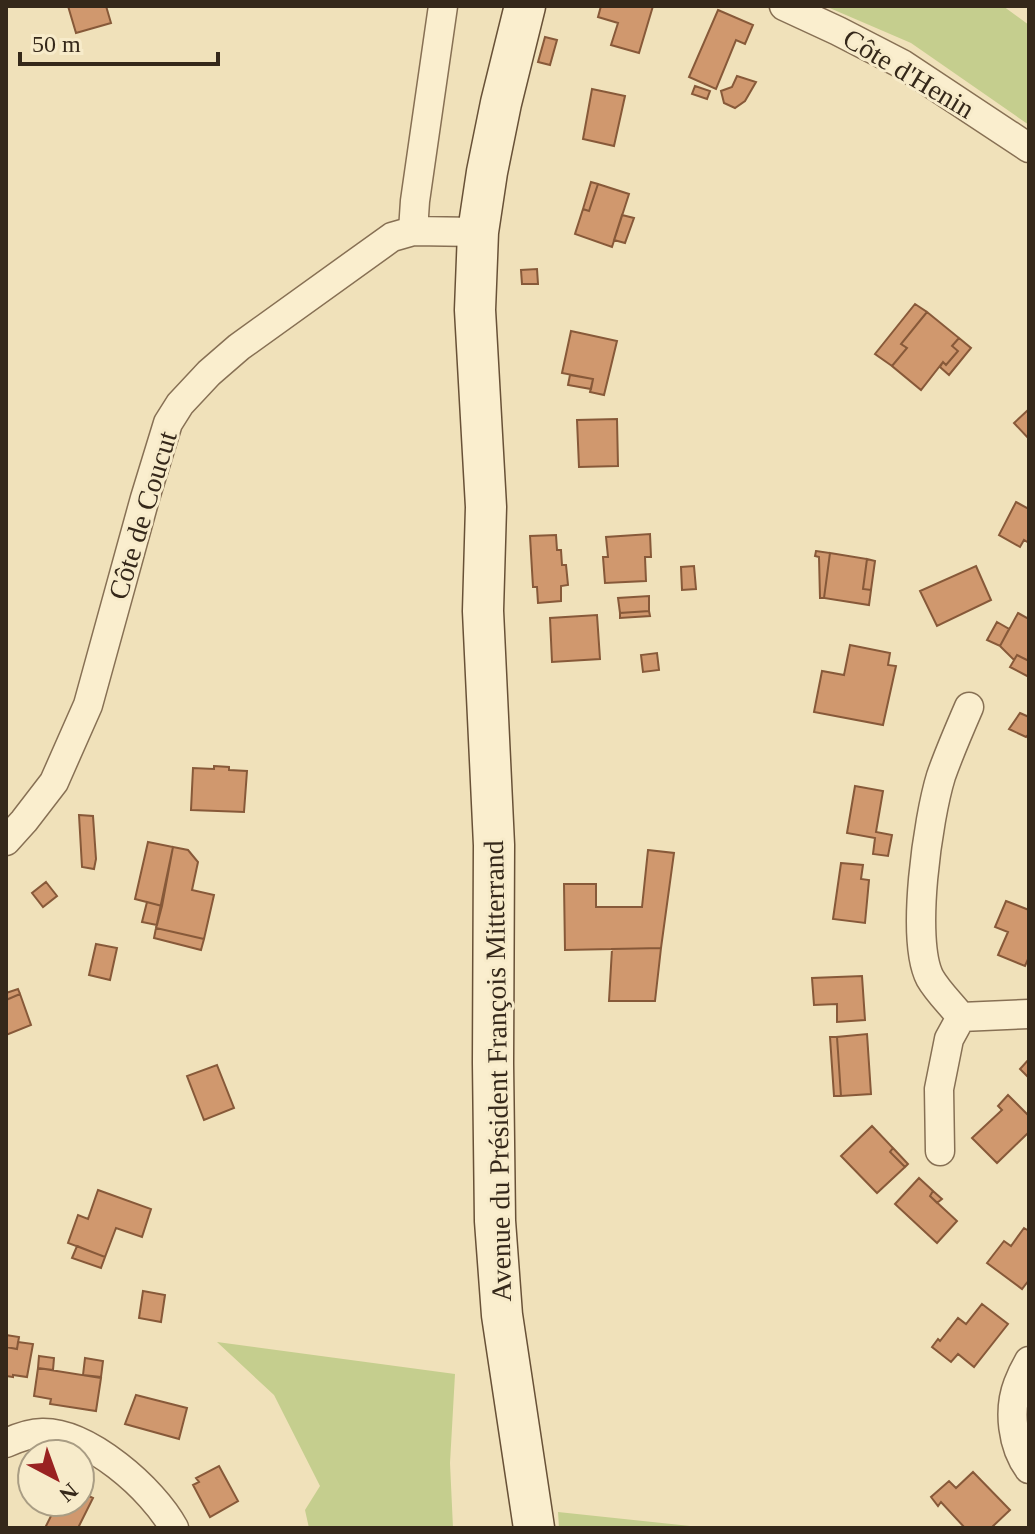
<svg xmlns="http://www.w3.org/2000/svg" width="1035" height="1534" viewBox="0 0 1035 1534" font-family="'Times New Roman',serif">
  <rect width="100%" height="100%" fill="#f0e1ba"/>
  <path fill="#c5ce8e" d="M 825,6 L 1003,6 L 1029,25 L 1029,125 L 911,43 Z
    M 217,1342 L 455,1374 L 450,1463 L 453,1528 L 309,1528 L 305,1510 L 320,1486 L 274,1395 Z
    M 558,1512 L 709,1528 L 559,1528 Z"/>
  <path fill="#d0986e" stroke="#875939" stroke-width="2" d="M 68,6 L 106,6 L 111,23 L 76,33 Z
    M 601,6 L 653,6 L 639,53 L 611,45 L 618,23 L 598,17 Z
    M 718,10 L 753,25 L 745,44 L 736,40 L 716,89 L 689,77 Z
    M 545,37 L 557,40 L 550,65 L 538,62 Z
    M 737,76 L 756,82 L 745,101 L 735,108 L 724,103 L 721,91 L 732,87 Z
    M 695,86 L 710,91 L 707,99 L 692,94 Z
    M 592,89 L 625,96 L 614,146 L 583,139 Z
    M 591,182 L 598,184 L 589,211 L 583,209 Z
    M 598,184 L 629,194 L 612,247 L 575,234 L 583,209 L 589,211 Z
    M 622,215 L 634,218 L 625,243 L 614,240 Z
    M 537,269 L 538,284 L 522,284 L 521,270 Z
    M 915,304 L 927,312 L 901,344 L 907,348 L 892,366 L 875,354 Z
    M 927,312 L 959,338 L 952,346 L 958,351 L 946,365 L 943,362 L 921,390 L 892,366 L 907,348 L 901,344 Z
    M 571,331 L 617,341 L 604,395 L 590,392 L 593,379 L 562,373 Z
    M 959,338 L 971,348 L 949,375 L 940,367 L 943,362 L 946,365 L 958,351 L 952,346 Z
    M 570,375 L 593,379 L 591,389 L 568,385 Z
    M 1029,409 L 1029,439 L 1014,423 Z
    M 617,419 L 618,466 L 579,467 L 577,420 Z
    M 1016,502 L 1029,509 L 1029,543 L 1024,540 L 1020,547 L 999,535 Z
    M 650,534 L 651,557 L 645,557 L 646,581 L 605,583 L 603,557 L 608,557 L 606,537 Z
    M 556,535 L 557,550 L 561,550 L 562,565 L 566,565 L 568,585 L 561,586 L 561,601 L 538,603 L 537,587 L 533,587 L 530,536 Z
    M 816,551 L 830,553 L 824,598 L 820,598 L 819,557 L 815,556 Z
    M 830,553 L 867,559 L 863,589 L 871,590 L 869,605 L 824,598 Z
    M 867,559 L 875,561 L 871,590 L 863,589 Z
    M 694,566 L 696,589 L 682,590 L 681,567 Z
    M 976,566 L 991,600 L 937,626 L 920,591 Z
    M 649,596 L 649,611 L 620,613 L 618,598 Z
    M 649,611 L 650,616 L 620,618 L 620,613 Z
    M 1018,613 L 1029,619 L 1029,661 L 1017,655 L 1014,660 L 1000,646 Z
    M 597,615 L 600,659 L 552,662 L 550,618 Z
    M 997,622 L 1009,629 L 1000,646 L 987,640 Z
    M 850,645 L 890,653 L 888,665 L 896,666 L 883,725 L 814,712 L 822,671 L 844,675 Z
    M 657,653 L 659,670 L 643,672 L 641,655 Z
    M 1017,655 L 1029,661 L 1029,677 L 1010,667 Z
    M 1020,713 L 1029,717 L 1029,734 L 1026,737 L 1009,729 Z
    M 214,766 L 229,767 L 229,770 L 247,771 L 244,812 L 191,810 L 193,768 L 214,769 Z
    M 855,786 L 883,791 L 876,832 L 892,835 L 888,856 L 873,854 L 875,838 L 847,833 Z
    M 79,815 L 93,816 L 96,859 L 94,869 L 82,867 Z
    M 148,842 L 173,847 L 162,906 L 135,899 Z
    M 173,847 L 188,850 L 198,862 L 192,890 L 214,895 L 204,939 L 156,928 Z
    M 648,850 L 674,853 L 661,948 L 565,950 L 564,884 L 596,884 L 596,907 L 642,907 Z
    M 841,863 L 863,865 L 861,879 L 869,880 L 865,923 L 833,919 Z
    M 46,882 L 57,896 L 43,907 L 32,893 Z
    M 1006,901 L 1029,910 L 1029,957 L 1025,966 L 998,955 L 1008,932 L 995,927 Z
    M 147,902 L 162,906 L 157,925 L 142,922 Z
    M 156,928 L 204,939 L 201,950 L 154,938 Z
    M 96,944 L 117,948 L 110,980 L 89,975 Z
    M 661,948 L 655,1001 L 609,1001 L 612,949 Z
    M 862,976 L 865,1020 L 837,1022 L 837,1004 L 814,1005 L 812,978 Z
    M 18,989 L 20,994 L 6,1000 L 6,993 Z
    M 20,994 L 31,1025 L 6,1035 L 6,1000 Z
    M 867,1034 L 871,1094 L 841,1096 L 837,1037 Z
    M 830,1037 L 837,1037 L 841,1096 L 834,1096 Z
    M 1029,1059 L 1029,1078 L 1020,1069 Z
    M 217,1065 L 234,1108 L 204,1120 L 187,1076 Z
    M 1008,1095 L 1029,1116 L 1029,1132 L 997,1163 L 972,1138 L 1002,1110 L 998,1106 Z
    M 872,1126 L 893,1148 L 890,1152 L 905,1167 L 877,1193 L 841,1156 Z
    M 893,1148 L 908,1164 L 905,1167 L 890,1152 Z
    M 919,1178 L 933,1191 L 930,1196 L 957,1221 L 937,1243 L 895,1204 Z
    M 98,1190 L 151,1209 L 142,1237 L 116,1228 L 105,1257 L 68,1243 L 78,1215 L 88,1219 Z
    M 933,1191 L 942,1199 L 937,1203 L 930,1196 Z
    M 1024,1228 L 1029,1231 L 1029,1280 L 1022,1289 L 987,1263 L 1004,1241 L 1011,1246 Z
    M 77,1246 L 105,1257 L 101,1268 L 72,1258 Z
    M 143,1291 L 165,1295 L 161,1322 L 139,1318 Z
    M 982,1304 L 1008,1324 L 974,1367 L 958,1354 L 951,1362 L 932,1347 L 938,1339 L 940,1341 L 958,1318 L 966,1324 Z
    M 6,1335 L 19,1337 L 17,1349 L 6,1347 Z
    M 18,1342 L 33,1344 L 27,1377 L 13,1375 L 13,1377 L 6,1376 L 6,1347 L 17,1349 Z
    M 39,1356 L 54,1358 L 53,1370 L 38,1368 Z
    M 85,1358 L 103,1361 L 101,1377 L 83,1375 Z
    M 38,1368 L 101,1378 L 96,1411 L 50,1404 L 51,1399 L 34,1396 Z
    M 136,1395 L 187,1408 L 179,1439 L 125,1424 Z
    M 219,1466 L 238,1501 L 210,1517 L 193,1485 L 199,1482 L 196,1478 Z
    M 973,1472 L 1010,1510 L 991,1528 L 965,1528 L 941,1502 L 938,1506 L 931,1497 L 949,1481 L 956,1488 Z
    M 80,1492 L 93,1498 L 78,1528 L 45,1528 L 58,1502 L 80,1502 Z"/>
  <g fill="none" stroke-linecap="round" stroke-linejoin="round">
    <g stroke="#877054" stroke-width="31">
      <path id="street" d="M 784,6 L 838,31 L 902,64 L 1029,148
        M 413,231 L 415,201 L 443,6
        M 6,841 L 24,821 L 54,782 L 88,705 L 145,498 L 168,423 L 180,404 L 209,373 L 239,347 L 392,237 L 413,231 L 478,232
        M 961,1017 C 951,1004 938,992 930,978 C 910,940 928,818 941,776 C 949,753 959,730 969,707
        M 940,1151 L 939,1089 L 949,1039 L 961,1017 L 1029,1014
        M 1029,1361 C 1025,1368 1021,1376 1018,1384 C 1008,1410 1012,1446 1029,1469
        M 6,1443 C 17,1438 29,1433 42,1433 C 88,1432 153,1489 174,1528"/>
    </g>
    <g stroke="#685137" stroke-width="43">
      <path id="secondary" d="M 525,6 L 501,103 L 487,172 L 478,232 L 475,310 L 486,507 L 483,611 L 494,845 L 493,1063 L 495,1221 L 502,1315 L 534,1528"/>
    </g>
    <use href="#street" stroke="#faeece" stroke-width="28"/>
    <use href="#secondary" stroke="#faeece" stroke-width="40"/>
  </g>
  <g text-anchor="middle" stroke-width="6" stroke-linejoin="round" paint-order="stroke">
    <g font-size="28" fill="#35281a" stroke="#f7ebca">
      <text transform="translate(909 73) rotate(31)" y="10">Côte d'Henin</text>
      <text transform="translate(142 515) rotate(-73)" y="10">Côte de Coucut</text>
      <text transform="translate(497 1071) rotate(-91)" y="10">Avenue du Président François Mitterrand</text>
    </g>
  </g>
  <rect width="1035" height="1534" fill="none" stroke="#35281a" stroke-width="16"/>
  <g transform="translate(56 1478) rotate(139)"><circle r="38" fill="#f7ebca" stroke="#a99d84" stroke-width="2"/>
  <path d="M0-6L14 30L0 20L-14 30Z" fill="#992221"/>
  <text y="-12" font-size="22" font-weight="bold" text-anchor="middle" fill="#35281a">N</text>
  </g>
  <path d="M20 52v12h198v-12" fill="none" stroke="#35281a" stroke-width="4"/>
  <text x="32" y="52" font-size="24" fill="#35281a" stroke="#f7ebca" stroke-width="6" paint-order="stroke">50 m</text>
</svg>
